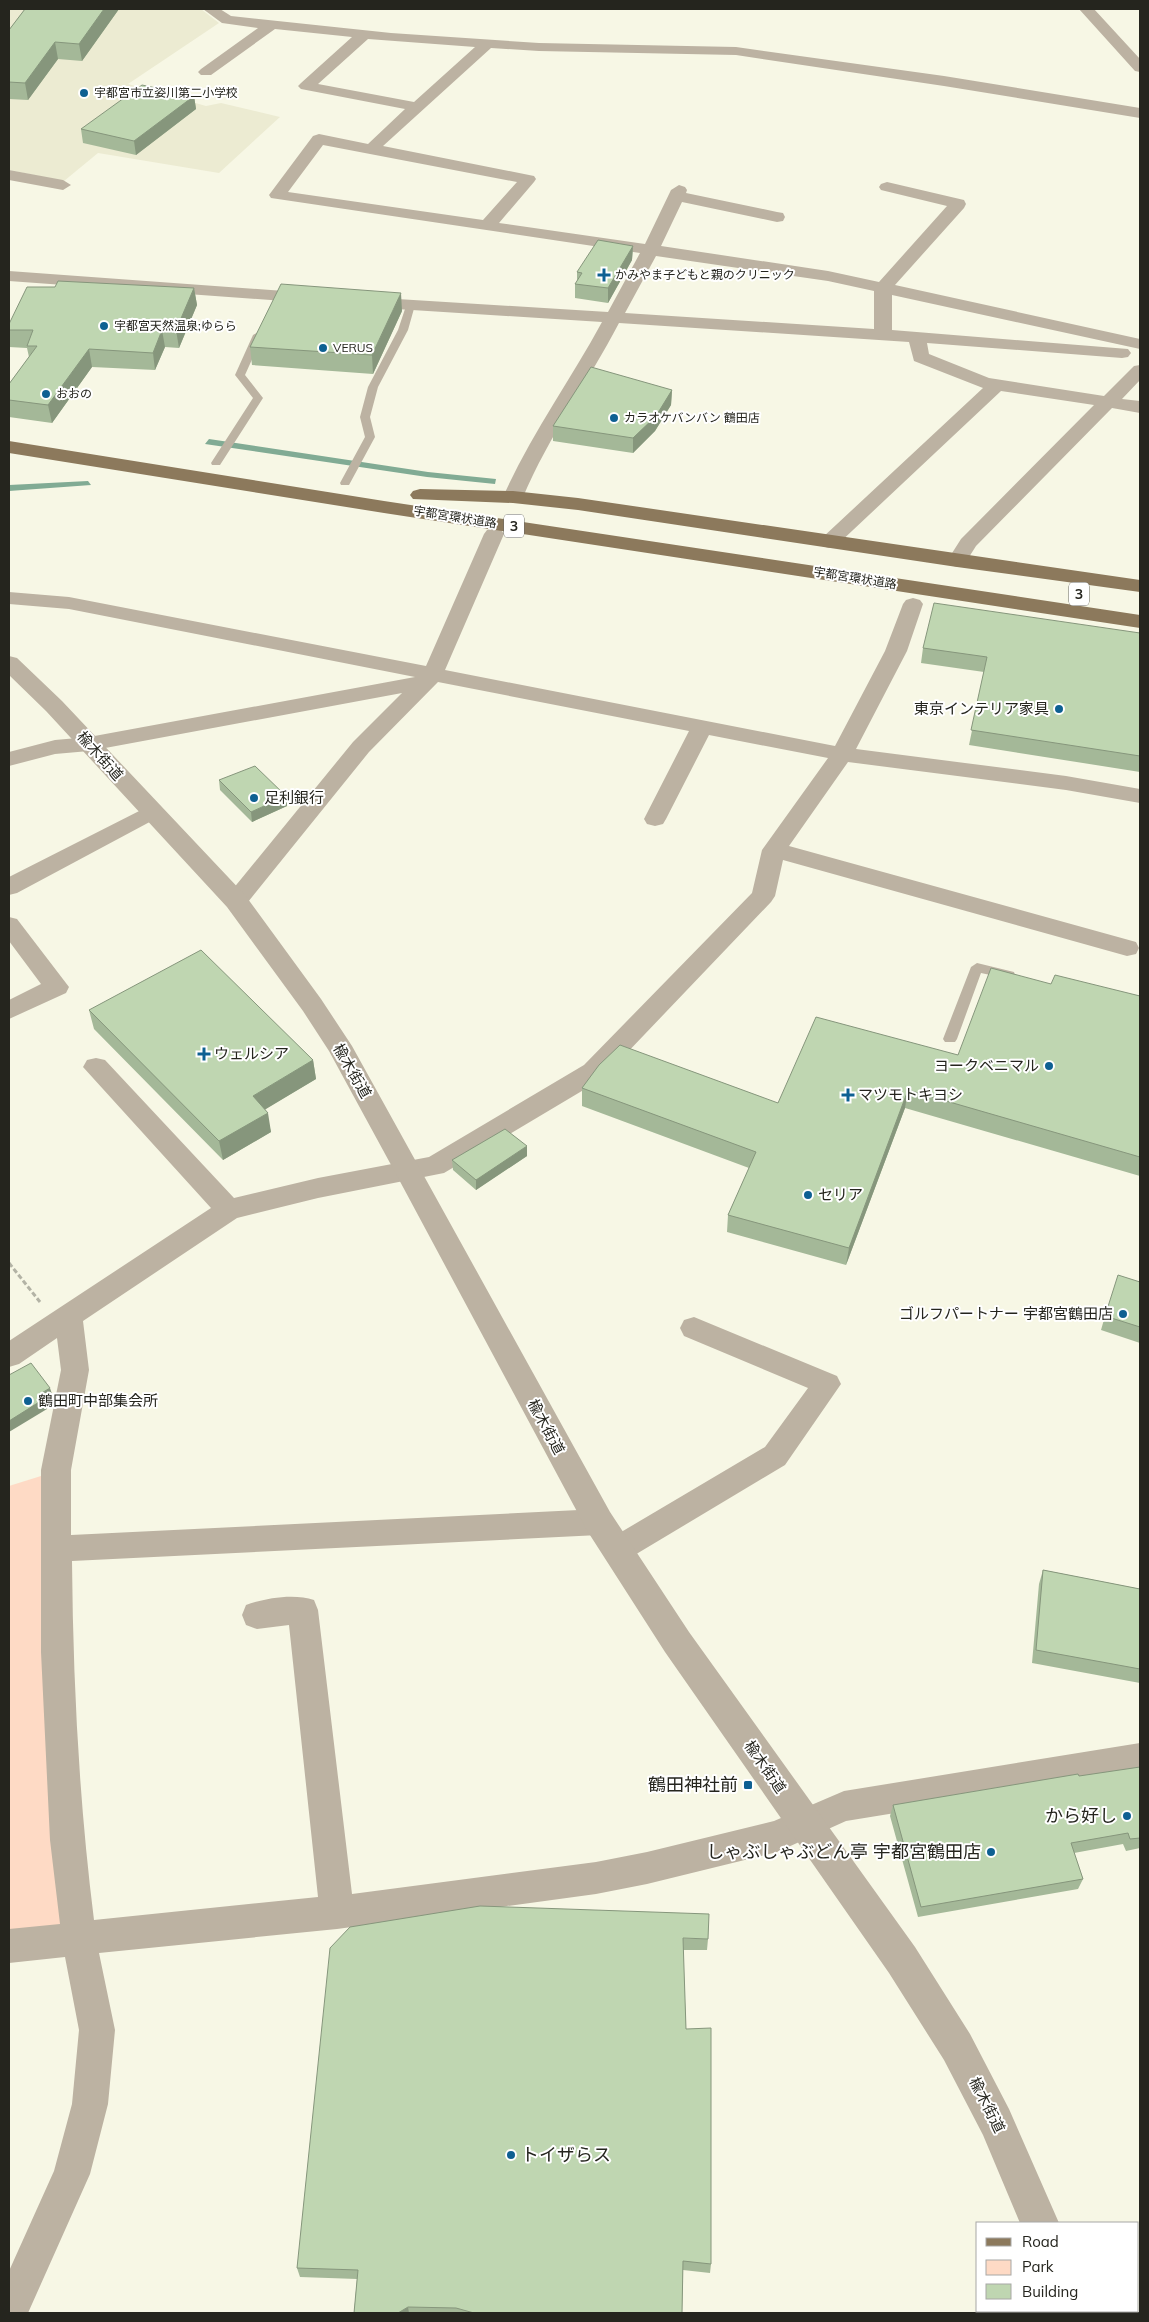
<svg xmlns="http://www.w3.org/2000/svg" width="1149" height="2322" viewBox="0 0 1149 2322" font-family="Mulish,'Noto Sans JP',sans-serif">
  <rect width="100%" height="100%" fill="#f7f7e5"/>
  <path fill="#ecebd2" d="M 9,9 L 201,9 L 219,23 L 128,84 L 206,106 L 221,103 L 280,117 L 219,173 L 98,153 L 64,181 L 9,170 Z"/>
  <path fill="#fedac5" d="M 41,1476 L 61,1929 L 9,1935 L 9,1486 Z"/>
  <path fill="#81ab94" d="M 209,439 L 428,472 L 496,479 L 495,484 L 427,477 L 205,444 Z
    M 88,481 L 91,485 L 9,491 L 9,485 Z"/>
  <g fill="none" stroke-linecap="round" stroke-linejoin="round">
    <path stroke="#b3b3a5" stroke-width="3" stroke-dasharray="5 2.5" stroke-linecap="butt" d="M 9,1263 L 40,1302"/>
    <path fill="#bcb2a2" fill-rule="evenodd" d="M 407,303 L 415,305 L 408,330 L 378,387 L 370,417 L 375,437 L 349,485 L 341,485 L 340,483 L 365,437 L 360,417 L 368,387 L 398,330 Z
      M 258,332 L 263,335 L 245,375 L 263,398 L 220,465 L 212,465 L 211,463 L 253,398 L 235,375 L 253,335 Z
      M 977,963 L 1014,972 L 1015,975 L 1009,979 L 981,973 L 957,1039 L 955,1042 L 945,1042 L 943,1039 L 971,967 Z"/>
    <path fill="#bcb2a2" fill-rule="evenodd" d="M 203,9 L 220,9 L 231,16 L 391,33 L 539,43 L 736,47 L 944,76 L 1140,108 L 1140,118 L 944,86 L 736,55 L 539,51 L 491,48 L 383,146 L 534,176 L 536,179 L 534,182 L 499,223 L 645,244 L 671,190 L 679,185 L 685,187 L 687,190 L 686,193 L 777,212 L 783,213 L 785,217 L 783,221 L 777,222 L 682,202 L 661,246 L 828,271 L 879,282 L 947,206 L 881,190 L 879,187 L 881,184 L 887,182 L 964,200 L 966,204 L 964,208 L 895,285 L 1140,339 L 1140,349 L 892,295 L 892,330 L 1128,349 L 1131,353 L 1128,357 L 1122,358 L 927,343 L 929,354 L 989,378 L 1104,396 L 1134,366 L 1140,365 L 1140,380 L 1122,399 L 1140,401 L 1140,413 L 1112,408 L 976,546 L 964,565 L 957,567 L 950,565 L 947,561 L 961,539 L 1094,405 L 1001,391 L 836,546 L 829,548 L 822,546 L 819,542 L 822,538 L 983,388 L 914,361 L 909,342 L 619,323 C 588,382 549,436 523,497 L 520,501 L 506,501 L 503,497 C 530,436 570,381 602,322 L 365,307 L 359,306 L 356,302 L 359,298 L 365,297 L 608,312 L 640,253 L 271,198 L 269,195 L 313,136 L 319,134 L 368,144 L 405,109 L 301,89 L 298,86 L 301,83 L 352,37 L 275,29 L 211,75 L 201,75 L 198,72 L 201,69 L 258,28 L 222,23 ZM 368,39 L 475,47 L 414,102 L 318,84 ZM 323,145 L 517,182 L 483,220 L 288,192 ZM 656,256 L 828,281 L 874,291 L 874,329 L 625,313 Z
      M 1079,9 L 1094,9 L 1140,59 L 1140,72 L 1135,71 Z
      M 9,170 L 63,180 L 71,185 L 63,190 L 9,180 Z
      M 9,271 L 311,293 L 317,294 L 320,298 L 317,302 L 311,303 L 9,281 Z
      M 494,528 L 501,530 L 504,534 L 445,670 L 835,746 L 885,651 L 903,604 L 906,600 L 913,598 L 920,600 L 923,604 L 907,651 L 856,749 L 1066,776 L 1140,789 L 1140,803 L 1066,790 L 848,762 L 789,846 L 1136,942 L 1139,948 L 1136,954 L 1127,956 L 783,860 L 775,896 L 771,902 L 602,1079 L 444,1173 L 318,1198 L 237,1218 L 83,1321 L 89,1370 L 71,1470 L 71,1535 L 599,1509 L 610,1513 L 614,1522 L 610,1531 L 599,1535 L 72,1561 C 73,1681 79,1801 94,1920 L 318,1897 L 289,1625 L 257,1629 L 246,1625 L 242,1615 L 246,1605 C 265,1598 294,1593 314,1600 L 318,1610 L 352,1894 L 596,1862 L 647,1852 L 774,1821 L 844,1791 L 1140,1743 L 1140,1773 L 846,1821 L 777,1852 L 647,1884 L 596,1894 L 337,1929 L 99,1953 L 115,2030 L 108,2104 L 90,2174 L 28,2313 L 9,2313 L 9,2271 L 54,2171 L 72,2104 L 79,2030 L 65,1957 L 9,1963 L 9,1929 L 60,1924 L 50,1840 L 41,1652 L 41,1470 L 61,1370 L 57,1338 L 19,1364 L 9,1367 L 9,1341 L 211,1208 L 83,1067 L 87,1060 L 96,1058 L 105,1060 L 234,1198 L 318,1178 L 429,1157 L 584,1065 L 752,893 L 762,850 L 828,758 L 709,735 L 666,819 L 663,824 L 655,826 L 647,824 L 644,819 L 689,731 L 438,682 L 369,752 L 244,907 L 236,909 L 228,907 L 224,901 L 228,895 L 353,742 L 402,693 L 89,751 L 55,754 L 9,766 L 9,752 L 55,740 L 89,737 L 415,677 L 69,609 L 9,604 L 9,592 L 69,597 L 426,666 L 484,534 L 487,530 Z
      M 151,805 L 159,807 L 162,812 L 159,817 L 17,893 L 9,895 L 9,877 Z
      M 9,917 L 17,919 L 69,987 L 66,993 L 9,1019 L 9,1000 L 41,984 L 9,941 Z
      M 694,1317 L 837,1376 L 841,1384 L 785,1465 L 628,1559 L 617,1563 L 606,1559 L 602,1550 L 606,1541 L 765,1447 L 808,1388 L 684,1336 L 680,1328 L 684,1320 Z"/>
    <path fill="#bcb2a2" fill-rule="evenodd" d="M 9,656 L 17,658 L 62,701 L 245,895 L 321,999 L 352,1046 L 610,1512 L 689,1632 L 915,1947 L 970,2034 L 1009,2109 L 1059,2223 L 1020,2223 L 983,2135 L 944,2060 L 889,1973 L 665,1652 L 588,1532 L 396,1174 L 329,1051 L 303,1011 L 227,907 L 46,711 L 9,675 Z
      M 1052,2311 L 1092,2311 L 1093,2313 L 1053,2313 Z"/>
    <path fill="#8c795c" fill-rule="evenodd" d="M 9,441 L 384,501 L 1140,615 L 1140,628 L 384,513 L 9,453 Z
      M 420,489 L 513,491 L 578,498 L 1140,580 L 1140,592 L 957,567 L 578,510 L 513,503 L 413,499 L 410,495 L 413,491 Z"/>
  </g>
  <path fill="#a4b898" d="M 25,9 L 119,9 L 82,61 L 58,59 L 28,100 L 9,99 L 9,30 Z
    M 194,96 L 196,109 L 136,155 L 83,143 L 81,129 Z
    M 633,246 L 632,260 L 608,303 L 575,298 L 575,284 L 577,282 L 577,272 Z
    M 55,287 L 194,288 L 197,305 L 179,348 L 165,347 L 155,370 L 92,367 L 52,423 L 9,417 L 9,384 L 29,357 L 27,348 L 9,347 L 9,324 Z
    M 402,311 L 373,374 L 252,365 L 250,347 Z
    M 672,390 L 671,405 L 655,431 L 633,453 L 553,441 L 553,426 Z
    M 1140,633 L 1140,772 L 969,745 L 984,672 L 921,663 L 923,648 Z
    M 219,780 L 286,796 L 287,806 L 252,822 L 220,790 Z
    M 1051,984 L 1140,996 L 1140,1176 L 905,1108 L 846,1265 L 727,1232 L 728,1215 L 749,1168 L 582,1106 L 582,1088 L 778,1103 L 958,1055 Z
    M 89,1010 L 313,1060 L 316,1079 L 265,1109 L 271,1132 L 223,1160 L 94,1029 Z
    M 527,1146 L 527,1156 L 476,1190 L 453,1170 L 452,1160 Z
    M 1140,1282 L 1140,1343 L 1101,1330 L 1105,1316 Z
    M 1043,1570 L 1140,1589 L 1140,1683 L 1032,1663 L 1039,1584 Z
    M 1140,1767 L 1140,1848 L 1126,1851 L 1123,1844 L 1074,1853 L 1083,1879 L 1078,1889 L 918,1917 L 890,1816 L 893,1805 Z
    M 350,1927 L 708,1939 L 707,1950 L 683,1950 L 686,2029 L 711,2264 L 710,2273 L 683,2270 L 682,2313 L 354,2313 L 357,2279 L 300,2277 L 297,2268 Z"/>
  <path fill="#86967c" d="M 104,9 L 119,9 L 82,61 L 79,44 Z
    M 55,42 L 58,59 L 28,100 L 25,83 Z
    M 194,96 L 196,109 L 136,155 L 134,141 Z
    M 633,246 L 632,260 L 608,303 L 608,288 Z
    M 194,288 L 197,305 L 179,348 L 176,330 Z
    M 401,293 L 402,311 L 373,374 L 372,355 Z
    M 162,330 L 165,347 L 155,370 L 153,353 Z
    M 89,349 L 92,367 L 52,423 L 48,405 Z
    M 672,390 L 671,405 L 655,431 L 633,453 L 633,438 Z
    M 286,796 L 287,806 L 252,822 L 251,812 Z
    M 313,1060 L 316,1079 L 256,1115 L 253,1096 Z
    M 908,1090 L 905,1108 L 846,1265 L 849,1248 Z
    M 268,1113 L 271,1132 L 223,1160 L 219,1141 Z
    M 527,1146 L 527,1156 L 476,1190 L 476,1180 Z
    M 50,1388 L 53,1397 L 45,1402 L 47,1409 L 9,1432 L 9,1421 L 40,1394 Z
    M 408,2307 L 409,2313 L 398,2313 Z"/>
  <path fill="#bfd6b1" stroke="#86967c" d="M 25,9 L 104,9 L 79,44 L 55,42 L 25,83 L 9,82 L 9,30 Z
    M 142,85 L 194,96 L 134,141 L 81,129 Z
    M 598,240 L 633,246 L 608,288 L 575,284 L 582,273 L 577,272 Z
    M 58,281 L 194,288 L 176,330 L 162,330 L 153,353 L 89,349 L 48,405 L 9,400 L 9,384 L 37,346 L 27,346 L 33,330 L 9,330 L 9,324 L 27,287 L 55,287 Z
    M 281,284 L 401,293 L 372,355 L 250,347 Z
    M 591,367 L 672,390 L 656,416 L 633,438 L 553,426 Z
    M 934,603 L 1140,633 L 1140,756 L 971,730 L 987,657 L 923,648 Z
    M 255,766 L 286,796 L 251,812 L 219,780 Z
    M 201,950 L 313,1060 L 253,1096 L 268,1113 L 219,1141 L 89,1010 Z
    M 991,968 L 1051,984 L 1055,975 L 1140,996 L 1140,1157 L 908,1090 L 849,1248 L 728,1215 L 756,1152 L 582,1088 L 599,1065 L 620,1045 L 778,1103 L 816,1017 L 958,1055 Z
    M 505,1129 L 527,1146 L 476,1180 L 452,1160 Z
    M 1118,1275 L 1140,1282 L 1140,1327 L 1105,1316 Z
    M 31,1363 L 50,1388 L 40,1394 L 44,1399 L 9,1421 L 9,1375 Z
    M 1043,1570 L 1140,1589 L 1140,1669 L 1036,1650 Z
    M 1140,1767 L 1140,1838 L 1130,1839 L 1128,1833 L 1071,1843 L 1083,1879 L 921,1907 L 893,1805 L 1078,1774 L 1079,1776 Z
    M 480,1906 L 709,1914 L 708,1939 L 683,1938 L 686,2029 L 711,2028 L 711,2264 L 683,2261 L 682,2313 L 474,2313 L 456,2308 L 408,2307 L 398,2313 L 354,2313 L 358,2270 L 297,2268 L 330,1948 L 350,1927 Z"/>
  <g fill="#0e6092" stroke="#fff" stroke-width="2">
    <circle cx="84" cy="93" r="5"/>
    <path d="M601.5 267.5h5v5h5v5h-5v5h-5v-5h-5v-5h5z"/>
    <circle cx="104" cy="326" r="5"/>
    <circle cx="323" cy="348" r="5"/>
    <circle cx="46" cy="394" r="5"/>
    <circle cx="614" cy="418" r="5"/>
    <circle cx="1059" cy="709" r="5"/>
    <circle cx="254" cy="798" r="5"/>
    <path d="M201.5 1046.5h5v5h5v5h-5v5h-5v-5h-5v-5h5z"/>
    <circle cx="1049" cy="1066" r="5"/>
    <path d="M845.5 1087.5h5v5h5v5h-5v5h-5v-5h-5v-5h5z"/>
    <circle cx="808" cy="1195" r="5"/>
    <circle cx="1123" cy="1314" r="5"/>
    <circle cx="28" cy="1401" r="5"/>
    <rect x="743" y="1780" width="10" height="10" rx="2.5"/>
    <circle cx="1127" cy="1816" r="5"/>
    <circle cx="991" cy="1852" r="5"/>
    <circle cx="511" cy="2155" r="5"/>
  </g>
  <g text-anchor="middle" stroke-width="4" stroke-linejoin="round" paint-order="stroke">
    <g font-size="12" fill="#25251e" stroke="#fff" text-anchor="start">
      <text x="94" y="97">宇都宮市立姿川第二小学校</text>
      <text x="615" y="279">かみやま子どもと親のクリニック</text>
      <text x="114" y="330">宇都宮天然温泉;ゆらら</text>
      <text x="333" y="352">VERUS</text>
      <text x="56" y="398">おおの</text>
      <text x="624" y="422">カラオケバンバン 鶴田店</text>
    </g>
    <g font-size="12" fill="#25251e" stroke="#fff">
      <text transform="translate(455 517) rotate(9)" y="4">宇都宮環状道路</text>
      <text transform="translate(855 578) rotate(9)" y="4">宇都宮環状道路</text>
    </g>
    <g fill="#fff" stroke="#666662" stroke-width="1">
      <rect x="504" y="514.5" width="20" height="23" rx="4"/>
      <rect x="1069" y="582.5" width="20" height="23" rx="4"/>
    </g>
    <g font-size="14" font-weight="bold" fill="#25251e">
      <text x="514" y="531">3</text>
      <text x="1079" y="599">3</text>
    </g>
    <g font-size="15" fill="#25251e" stroke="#fff" text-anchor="start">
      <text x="1049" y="714" text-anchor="end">東京インテリア家具</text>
      <text x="264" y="803">足利銀行</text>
      <text x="214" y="1059">ウェルシア</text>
      <text x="1039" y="1071" text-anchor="end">ヨークベニマル</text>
      <text x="858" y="1100">マツモトキヨシ</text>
      <text x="818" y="1200">セリア</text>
      <text x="1113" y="1319" text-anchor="end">ゴルフパートナー 宇都宮鶴田店</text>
      <text x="38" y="1406">鶴田町中部集会所</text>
    </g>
    <g font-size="15" fill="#25251e" stroke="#fff">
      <text transform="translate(100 756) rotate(48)" y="5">楡木街道</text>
      <text transform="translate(352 1071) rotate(60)" y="5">楡木街道</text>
      <text transform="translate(546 1427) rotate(62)" y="5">楡木街道</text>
      <text transform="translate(765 1767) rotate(55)" y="5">楡木街道</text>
      <text transform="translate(987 2105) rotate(63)" y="5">楡木街道</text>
    </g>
    <g font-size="18" fill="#25251e" stroke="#fff" text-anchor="end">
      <text x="738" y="1791">鶴田神社前</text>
      <text x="1117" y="1822">から好し</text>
      <text x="981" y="1858">しゃぶしゃぶどん亭 宇都宮鶴田店</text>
      <text x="521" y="2161" text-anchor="start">トイザらス</text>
    </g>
  </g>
  <rect width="1149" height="2322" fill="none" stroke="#25251e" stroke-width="20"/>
  <rect x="976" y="2222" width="162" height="90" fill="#ffffff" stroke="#a8a8a5"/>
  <rect x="986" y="2238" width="25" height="8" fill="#8c795c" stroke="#a8a8a5"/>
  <text x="1022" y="2247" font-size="15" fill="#25251e">Road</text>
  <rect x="986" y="2260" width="25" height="15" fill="#fedac5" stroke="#a8a8a5"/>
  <text x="1022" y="2272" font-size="15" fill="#25251e">Park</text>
  <rect x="986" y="2284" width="25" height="15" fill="#bfd6b1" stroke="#a8a8a5"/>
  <text x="1022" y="2297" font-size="15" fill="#25251e">Building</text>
</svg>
